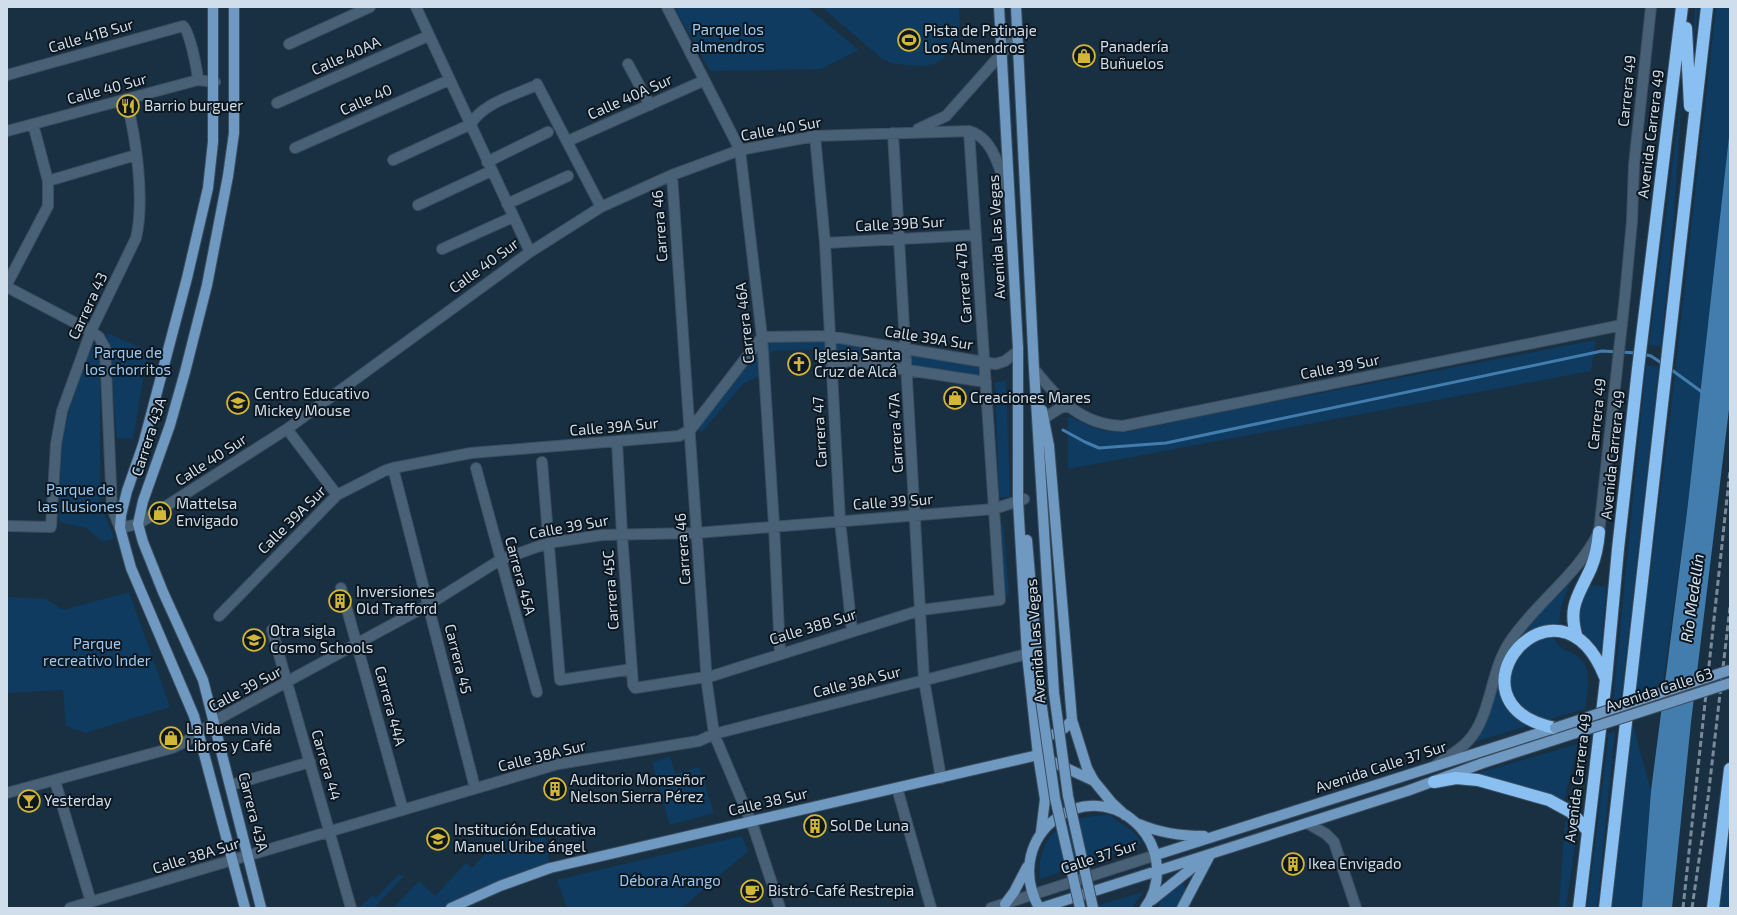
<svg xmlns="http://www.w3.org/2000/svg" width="1737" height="915" viewBox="0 0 1737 915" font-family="'Exo 2',sans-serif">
  <rect width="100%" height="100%" fill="#193043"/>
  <path fill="#0e3b5f" d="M 674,7 L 807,7 L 859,50 L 821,69 L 710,71 Z
    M 822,7 L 959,7 L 960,36 L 956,45 L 943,59 L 934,64 L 923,66 L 895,64 L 882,59 Z
    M 1695,7 L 1698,7 L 1692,71 Z
    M 1716,7 L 1730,7 L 1730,128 L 1687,512 L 1663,683 L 1635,694 L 1670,417 Z
    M 1682,91 L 1674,217 L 1661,346 L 1649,345 Z
    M 107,333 L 148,351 L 133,439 L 117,438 Z
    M 828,336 L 978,361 L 979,381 L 834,355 L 820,351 L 818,349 L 773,351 L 770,353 L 771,376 L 760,376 L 743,384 L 701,433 L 696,423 L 763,339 Z
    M 1596,340 L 1591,371 L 1068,469 L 1068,416 L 1100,430 L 1127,432 L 1201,416 Z
    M 90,342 L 100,345 L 100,503 L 114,538 L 103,542 L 86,528 L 59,522 L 62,434 Z
    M 1646,365 L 1659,367 L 1621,699 L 1613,702 Z
    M 1006,381 L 1010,497 L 999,497 L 995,382 Z
    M 998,523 L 1003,523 L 1009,595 L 1004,596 Z
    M 1573,575 L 1561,607 L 1559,624 C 1520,628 1515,640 1506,676 C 1504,685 1500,695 1504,703 C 1508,712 1520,720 1528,726 L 1477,741 L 1474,738 L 1510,649 L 1526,626 Z
    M 1589,585 L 1606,587 L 1601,654 C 1596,641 1587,640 1581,630 C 1573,616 1583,598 1589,585 Z
    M 129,592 L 170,707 L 85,733 L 66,726 L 63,690 L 7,693 L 7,597 L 46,599 L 63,610 Z
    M 1554,637 C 1558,650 1566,649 1577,656 C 1594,668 1587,692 1585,709 L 1547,720 L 1532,715 L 1520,705 L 1511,692 L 1511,669 L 1521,652 L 1534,642 Z
    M 1633,725 L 1651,791 L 1642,908 L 1612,908 Z
    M 1615,732 L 1597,908 L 1587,908 L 1609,733 Z
    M 1578,744 L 1564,801 L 1481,777 L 1482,772 Z
    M 670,756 L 675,774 L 699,767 L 714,813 L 670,825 L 652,763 Z
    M 1109,815 L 1134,832 L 1142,843 L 1040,879 C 1036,833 1067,816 1109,815 Z
    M 1730,818 L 1730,897 L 1729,908 L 1720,908 Z
    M 1565,819 L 1576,839 L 1566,908 L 1559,908 Z
    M 507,831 L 510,844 L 545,837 L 550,868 L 451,908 L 393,908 L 419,881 L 435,896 L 466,863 L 472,868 Z
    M 742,836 L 748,851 L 682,908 L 567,908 L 557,880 Z
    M 399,874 L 403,877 L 376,906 L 378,908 L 359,908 L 373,895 L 376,898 Z
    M 1181,882 L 1187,890 L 1178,908 L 1158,908 L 1162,898 Z
    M 1143,892 L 1132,908 L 1089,908 Z"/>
  <path fill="#437dae" d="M 1730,128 L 1730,401 L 1691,722 L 1672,908 L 1642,908 L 1651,791 L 1687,512 Z"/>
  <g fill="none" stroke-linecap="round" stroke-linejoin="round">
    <path stroke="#437dae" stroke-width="3" d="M 1643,354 L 1651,356 L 1663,364
      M 1669,368 L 1702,392
      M 1063,430 L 1085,442 L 1099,448 L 1166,443 L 1602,351 L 1638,353"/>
    <g stroke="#3c4e5f" stroke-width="12">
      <path id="minor" d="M 416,7 L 530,252
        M 667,7 L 740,150 L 762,337 L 774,525 L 780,653
        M 289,44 L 370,7
        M 628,64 L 650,105
        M 7,75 L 183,26 C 190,32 197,69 198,80
        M 537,84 L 601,207
        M 277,103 L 428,36
        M 918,129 L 946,116 L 1018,35
        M 7,131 L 198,80 L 215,82
        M 893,133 L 924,680 L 941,778
        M 815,136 L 825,243 L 840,521 L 852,631
        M 568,141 L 703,81
        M 295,148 L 449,80
        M 393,160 L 471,124 C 482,104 512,96 532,87
        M 487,162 L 548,132
        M 672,175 L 707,684 L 714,734 L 754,829 L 780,908
        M 48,181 L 136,155
        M 507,204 L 568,176
        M 418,205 L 491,171
        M 825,243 L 976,235
        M 442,249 L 513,217
        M 7,284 L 48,206 L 48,181 L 33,124
        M 7,287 L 91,331 L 99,337 L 105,348 L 112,508 L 120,528 L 138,524 L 287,429 L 530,252 L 601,207 L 672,175 L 740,150 L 815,136 L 969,131 C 995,138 1000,173 1009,196
        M 1034,369 C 1058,399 1081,425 1123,426 L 1622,325
        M 832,371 L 842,363 L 848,361 L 986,382
        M 1043,419 L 1060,408 L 1068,406
        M 287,429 L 337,495
        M 617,442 L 622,534 L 633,685 L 635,688 L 712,676 L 921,610 L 1000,600 L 969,131
        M 542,462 L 560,680 L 632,669
        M 393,468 L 475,788
        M 476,468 L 537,692
        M 7,526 L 51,527 L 56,444 L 62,411 L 91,331 L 136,238 C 145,199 136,137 126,99
        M 341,588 L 403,810
        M 219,616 L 337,495 L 384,471 L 393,468 L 471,453 L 679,436 L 691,429 L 762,337 L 828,336 L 996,364 L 1005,361 L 1018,351
        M 272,630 L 351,908
        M 1436,765 C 1447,757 1460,750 1468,741 C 1491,717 1490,672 1509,643 C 1535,603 1578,575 1599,532 L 1625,296 L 1632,221 L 1634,165 L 1651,7
        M 55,781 L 91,902
        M 231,785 L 310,762
        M 897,788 L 931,908
        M 7,793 L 172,748 L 185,742 L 222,717 L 428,605 L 500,560 L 548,543 L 602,535 L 696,533 L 994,509 L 1024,499
        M 1307,823 L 1326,834 L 1334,842 L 1356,908
        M 70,908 L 558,764 L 699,741 L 714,734 L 1027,654
        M 991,908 L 1156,855"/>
    </g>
    <g stroke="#3c4e5f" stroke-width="12">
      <path id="major" d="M 213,7 L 213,142 L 208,188 L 187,278 L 143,445 L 127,491 L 121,515 L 120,528 L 131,568 L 194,716 L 245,908
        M 234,7 L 234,133 L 228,176 L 207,285 L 185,372 L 170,425 L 143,501 L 138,524 L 143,542 L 163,592 L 203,680 L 261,908
        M 999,7 L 1018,348 L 1018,501 L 1027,654 L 1038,755 L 1045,799 L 1041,832
        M 1016,7 L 1034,369 L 1054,693
        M 1042,410 L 1049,446 L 1072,720 L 1087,768 L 1094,781 L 1112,803 L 1125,815
        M 1027,540 L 1040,694
        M 1039,734 C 1054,738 1063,731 1072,720
        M 1139,824 C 1160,833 1181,836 1204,836
        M 1156,855 L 1555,728
        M 1152,900 L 1207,856
        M 1005,904 L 1014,892 L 1027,867
        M 451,908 L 500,886 L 550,868 L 1038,755 L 1094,781
        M 1039,908 C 999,833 1090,772 1140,827 C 1148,836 1154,847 1156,859 C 1159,877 1156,893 1145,908
        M 1041,908 L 1407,791 L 1483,763
        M 1182,908 L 1209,857"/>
    </g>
    <g stroke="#3c4e5f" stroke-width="14">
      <path id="highway" d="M 1686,28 L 1690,106
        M 1577,638 C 1567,606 1579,595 1591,568 C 1596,556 1598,544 1599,532
        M 1555,728 C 1436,703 1558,558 1605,677
        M 1434,782 L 1456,778 L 1478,780 L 1549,800 L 1571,812 L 1588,831
        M 1579,908 L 1606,679 L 1618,549 L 1638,369 L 1682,7
        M 1605,908 L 1707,7
        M 1713,908 L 1730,769"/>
    </g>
    <use href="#minor" stroke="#496177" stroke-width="10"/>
    <use href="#major" stroke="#6f99c0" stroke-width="10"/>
    <use href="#highway" stroke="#89bff1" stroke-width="12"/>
    <path stroke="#798b9b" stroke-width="3" stroke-dasharray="6 3" stroke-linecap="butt" d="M 1683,908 L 1730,470
      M 1692,908 L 1708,798 L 1730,607"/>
    <g stroke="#3c4e5f" stroke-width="12" stroke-linecap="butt">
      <path id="major-bridge" d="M 1054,693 L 1068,796 L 1093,908
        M 1040,694 L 1055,798 L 1080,908
        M 1555,728 L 1730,670
        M 1483,763 L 1730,683"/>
    </g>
    <use href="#major-bridge" stroke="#6f99c0" stroke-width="10"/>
  </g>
  <defs>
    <g id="stadium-ring" transform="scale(1.15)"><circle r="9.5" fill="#0d1720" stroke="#d2b635" stroke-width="1.5"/><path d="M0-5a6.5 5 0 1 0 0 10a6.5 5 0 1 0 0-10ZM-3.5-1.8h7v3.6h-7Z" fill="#d2b635"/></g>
    <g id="shop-ring" transform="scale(1.15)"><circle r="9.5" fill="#0d1720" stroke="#d2b635" stroke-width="1.5"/><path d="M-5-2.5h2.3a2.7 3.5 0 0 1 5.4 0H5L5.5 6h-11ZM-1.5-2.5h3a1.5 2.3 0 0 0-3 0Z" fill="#d2b635"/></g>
    <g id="restaurant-ring" transform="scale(1.15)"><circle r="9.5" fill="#0d1720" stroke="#d2b635" stroke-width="1.5"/><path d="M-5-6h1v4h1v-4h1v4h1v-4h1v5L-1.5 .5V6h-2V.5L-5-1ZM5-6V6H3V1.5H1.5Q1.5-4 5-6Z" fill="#d2b635"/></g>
    <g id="church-ring" transform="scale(1.15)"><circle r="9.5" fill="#0d1720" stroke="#d2b635" stroke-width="1.5"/><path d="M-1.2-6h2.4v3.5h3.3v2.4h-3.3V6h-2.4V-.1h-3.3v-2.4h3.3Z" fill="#d2b635"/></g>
    <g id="school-ring" transform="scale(1.15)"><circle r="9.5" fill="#0d1720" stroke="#d2b635" stroke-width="1.5"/><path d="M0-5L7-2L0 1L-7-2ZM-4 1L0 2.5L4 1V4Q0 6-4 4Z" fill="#d2b635"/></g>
    <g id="building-ring" transform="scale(1.15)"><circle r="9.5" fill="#0d1720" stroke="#d2b635" stroke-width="1.5"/><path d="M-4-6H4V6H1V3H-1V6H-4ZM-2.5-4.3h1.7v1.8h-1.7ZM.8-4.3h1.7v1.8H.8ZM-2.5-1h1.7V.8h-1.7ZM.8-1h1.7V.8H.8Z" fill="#d2b635"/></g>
    <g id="bar-ring" transform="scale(1.15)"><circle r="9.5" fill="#0d1720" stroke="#d2b635" stroke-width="1.5"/><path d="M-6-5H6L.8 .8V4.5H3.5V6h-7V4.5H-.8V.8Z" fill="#d2b635"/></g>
    <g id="cafe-ring" transform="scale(1.15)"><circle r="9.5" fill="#0d1720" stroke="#d2b635" stroke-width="1.5"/><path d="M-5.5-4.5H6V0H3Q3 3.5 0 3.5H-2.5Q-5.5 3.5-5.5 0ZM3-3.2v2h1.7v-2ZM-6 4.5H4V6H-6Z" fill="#d2b635"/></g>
  </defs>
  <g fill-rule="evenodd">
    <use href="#stadium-ring" x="909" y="40"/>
    <use href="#shop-ring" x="1084" y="56"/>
    <use href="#restaurant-ring" x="128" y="106"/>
    <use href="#church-ring" x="799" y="364"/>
    <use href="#shop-ring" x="955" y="398"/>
    <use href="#school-ring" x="238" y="403"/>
    <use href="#shop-ring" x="160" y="513"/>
    <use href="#building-ring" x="340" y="601"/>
    <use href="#school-ring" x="254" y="640"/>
    <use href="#shop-ring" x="171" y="738"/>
    <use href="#building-ring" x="555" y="789"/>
    <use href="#bar-ring" x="29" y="801"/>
    <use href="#building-ring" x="815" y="826"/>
    <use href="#school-ring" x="438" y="839"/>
    <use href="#building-ring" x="1293" y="864"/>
    <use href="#cafe-ring" x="752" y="891"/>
  </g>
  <g text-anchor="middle" stroke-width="4" stroke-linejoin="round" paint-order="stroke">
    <g font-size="15" fill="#9ac7f1" stroke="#0d1720">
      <text x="728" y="35">Parque los<tspan x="728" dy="17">almendros</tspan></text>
      <text x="128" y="358">Parque de<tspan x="128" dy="17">los chorritos</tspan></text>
      <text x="80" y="495">Parque de<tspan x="80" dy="17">las Ilusiones</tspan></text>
      <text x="97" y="649">Parque<tspan x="97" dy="17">recreativo Inder</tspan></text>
      <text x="670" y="886">Débora Arango</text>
    </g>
    <g font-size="15" fill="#d0ddea" stroke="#0d1720" text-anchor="start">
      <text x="924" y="36">Pista de Patinaje<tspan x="924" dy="17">Los Almendros</tspan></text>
      <text x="1100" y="52">Panadería<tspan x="1100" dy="17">Buñuelos</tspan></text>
      <text x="144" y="111">Barrio burguer</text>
      <text x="814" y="360">Iglesia Santa<tspan x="814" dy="17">Cruz de Alcá</tspan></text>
      <text x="254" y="399">Centro Educativo<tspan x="254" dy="17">Mickey Mouse</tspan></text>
      <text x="970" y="403">Creaciones Mares</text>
      <text x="176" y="509">Mattelsa<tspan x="176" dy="17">Envigado</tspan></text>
      <text x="356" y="597">Inversiones<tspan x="356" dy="17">Old Trafford</tspan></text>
      <text x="270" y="636">Otra sigla<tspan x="270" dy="17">Cosmo Schools</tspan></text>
      <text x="186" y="734">La Buena Vida<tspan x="186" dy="17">Libros y Café</tspan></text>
      <text x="570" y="785">Auditorio Monseñor<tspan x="570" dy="17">Nelson Sierra Pérez</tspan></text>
      <text x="44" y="806">Yesterday</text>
      <text x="830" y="831">Sol De Luna</text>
      <text x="454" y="835">Institución Educativa<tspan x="454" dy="17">Manuel Uribe ángel</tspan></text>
      <text x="1308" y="869">Ikea Envigado</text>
      <text x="768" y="896">Bistró-Café Restrepia</text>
    </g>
    <g font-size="15" fill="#d0ddea" stroke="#0d1720">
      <text transform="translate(91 36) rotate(-16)" y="5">Calle 41B Sur</text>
      <text transform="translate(346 56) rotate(-24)" y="5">Calle 40AA</text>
      <text transform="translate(107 89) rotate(-15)" y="5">Calle 40 Sur</text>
      <text transform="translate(1627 91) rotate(-84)" y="5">Carrera 49</text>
      <text transform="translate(630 97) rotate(-24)" y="5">Calle 40A Sur</text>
      <text transform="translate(366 100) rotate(-24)" y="5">Calle 40</text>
      <text transform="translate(781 129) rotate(-10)" y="5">Calle 40 Sur</text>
      <text transform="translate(1651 134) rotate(-83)" y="5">Avenida Carrera 49</text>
      <text transform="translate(900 224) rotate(-3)" y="5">Calle 39B Sur</text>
      <text transform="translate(660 226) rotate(-94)" y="5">Carrera 46</text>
      <text transform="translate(997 237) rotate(-93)" y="5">Avenida Las Vegas</text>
      <text transform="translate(484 266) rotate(-36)" y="5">Calle 40 Sur</text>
      <text transform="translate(964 283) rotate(-94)" y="5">Carrera 47B</text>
      <text transform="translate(88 306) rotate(-65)" y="5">Carrera 43</text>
      <text transform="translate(745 323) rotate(-96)" y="5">Carrera 46A</text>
      <text transform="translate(929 338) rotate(9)" y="5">Calle 39A Sur</text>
      <text transform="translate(1340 367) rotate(-11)" y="5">Calle 39 Sur</text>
      <text transform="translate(1597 414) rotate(-84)" y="5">Carrera 49</text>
      <text transform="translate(614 427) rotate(-5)" y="5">Calle 39A Sur</text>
      <text transform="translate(820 432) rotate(-93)" y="5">Carrera 47</text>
      <text transform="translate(896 433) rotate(-93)" y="5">Carrera 47A</text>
      <text transform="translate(149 437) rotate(-72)" y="5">Carrera 43A</text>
      <text transform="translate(1613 455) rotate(-84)" y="5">Avenida Carrera 49</text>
      <text transform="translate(211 460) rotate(-33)" y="5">Calle 40 Sur</text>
      <text transform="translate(893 502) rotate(-4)" y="5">Calle 39 Sur</text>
      <text transform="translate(292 520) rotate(-45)" y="5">Calle 39A Sur</text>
      <text transform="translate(569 527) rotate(-10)" y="5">Calle 39 Sur</text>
      <text transform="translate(683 549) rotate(-94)" y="5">Carrera 46</text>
      <text transform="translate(520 576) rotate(75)" y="5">Carrera 45A</text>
      <text transform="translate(611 590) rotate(-94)" y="5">Carrera 45C</text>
      <text transform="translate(813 627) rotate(-17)" y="5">Calle 38B Sur</text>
      <text transform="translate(1036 641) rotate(-94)" y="5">Avenida Las Vegas</text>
      <text transform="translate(458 659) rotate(76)" y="5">Carrera 45</text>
      <text transform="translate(857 682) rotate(-14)" y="5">Calle 38A Sur</text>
      <text transform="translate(245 689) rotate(-28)" y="5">Calle 39 Sur</text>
      <text transform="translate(1659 690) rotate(-18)" y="5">Avenida Calle 63</text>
      <text transform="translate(390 706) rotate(75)" y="5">Carrera 44A</text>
      <text transform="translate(542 756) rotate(-14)" y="5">Calle 38A Sur</text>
      <text transform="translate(326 765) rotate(74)" y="5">Carrera 44</text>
      <text transform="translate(1381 767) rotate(-18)" y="5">Avenida Calle 37 Sur</text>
      <text transform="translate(1578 778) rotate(-83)" y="5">Avenida Carrera 49</text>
      <text transform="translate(768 802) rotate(-13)" y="5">Calle 38 Sur</text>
      <text transform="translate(253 812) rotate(76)" y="5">Carrera 43A</text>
      <text transform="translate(196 856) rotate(-17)" y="5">Calle 38A Sur</text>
      <text transform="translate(1099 857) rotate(-18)" y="5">Calle 37 Sur</text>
    </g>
    <g font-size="16" font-style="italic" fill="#d5e4f2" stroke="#0d1720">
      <text transform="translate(1692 598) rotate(-82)" y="6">Río Medellín</text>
    </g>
  </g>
  <rect width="1737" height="915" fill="none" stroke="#d0ddea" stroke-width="16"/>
</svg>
